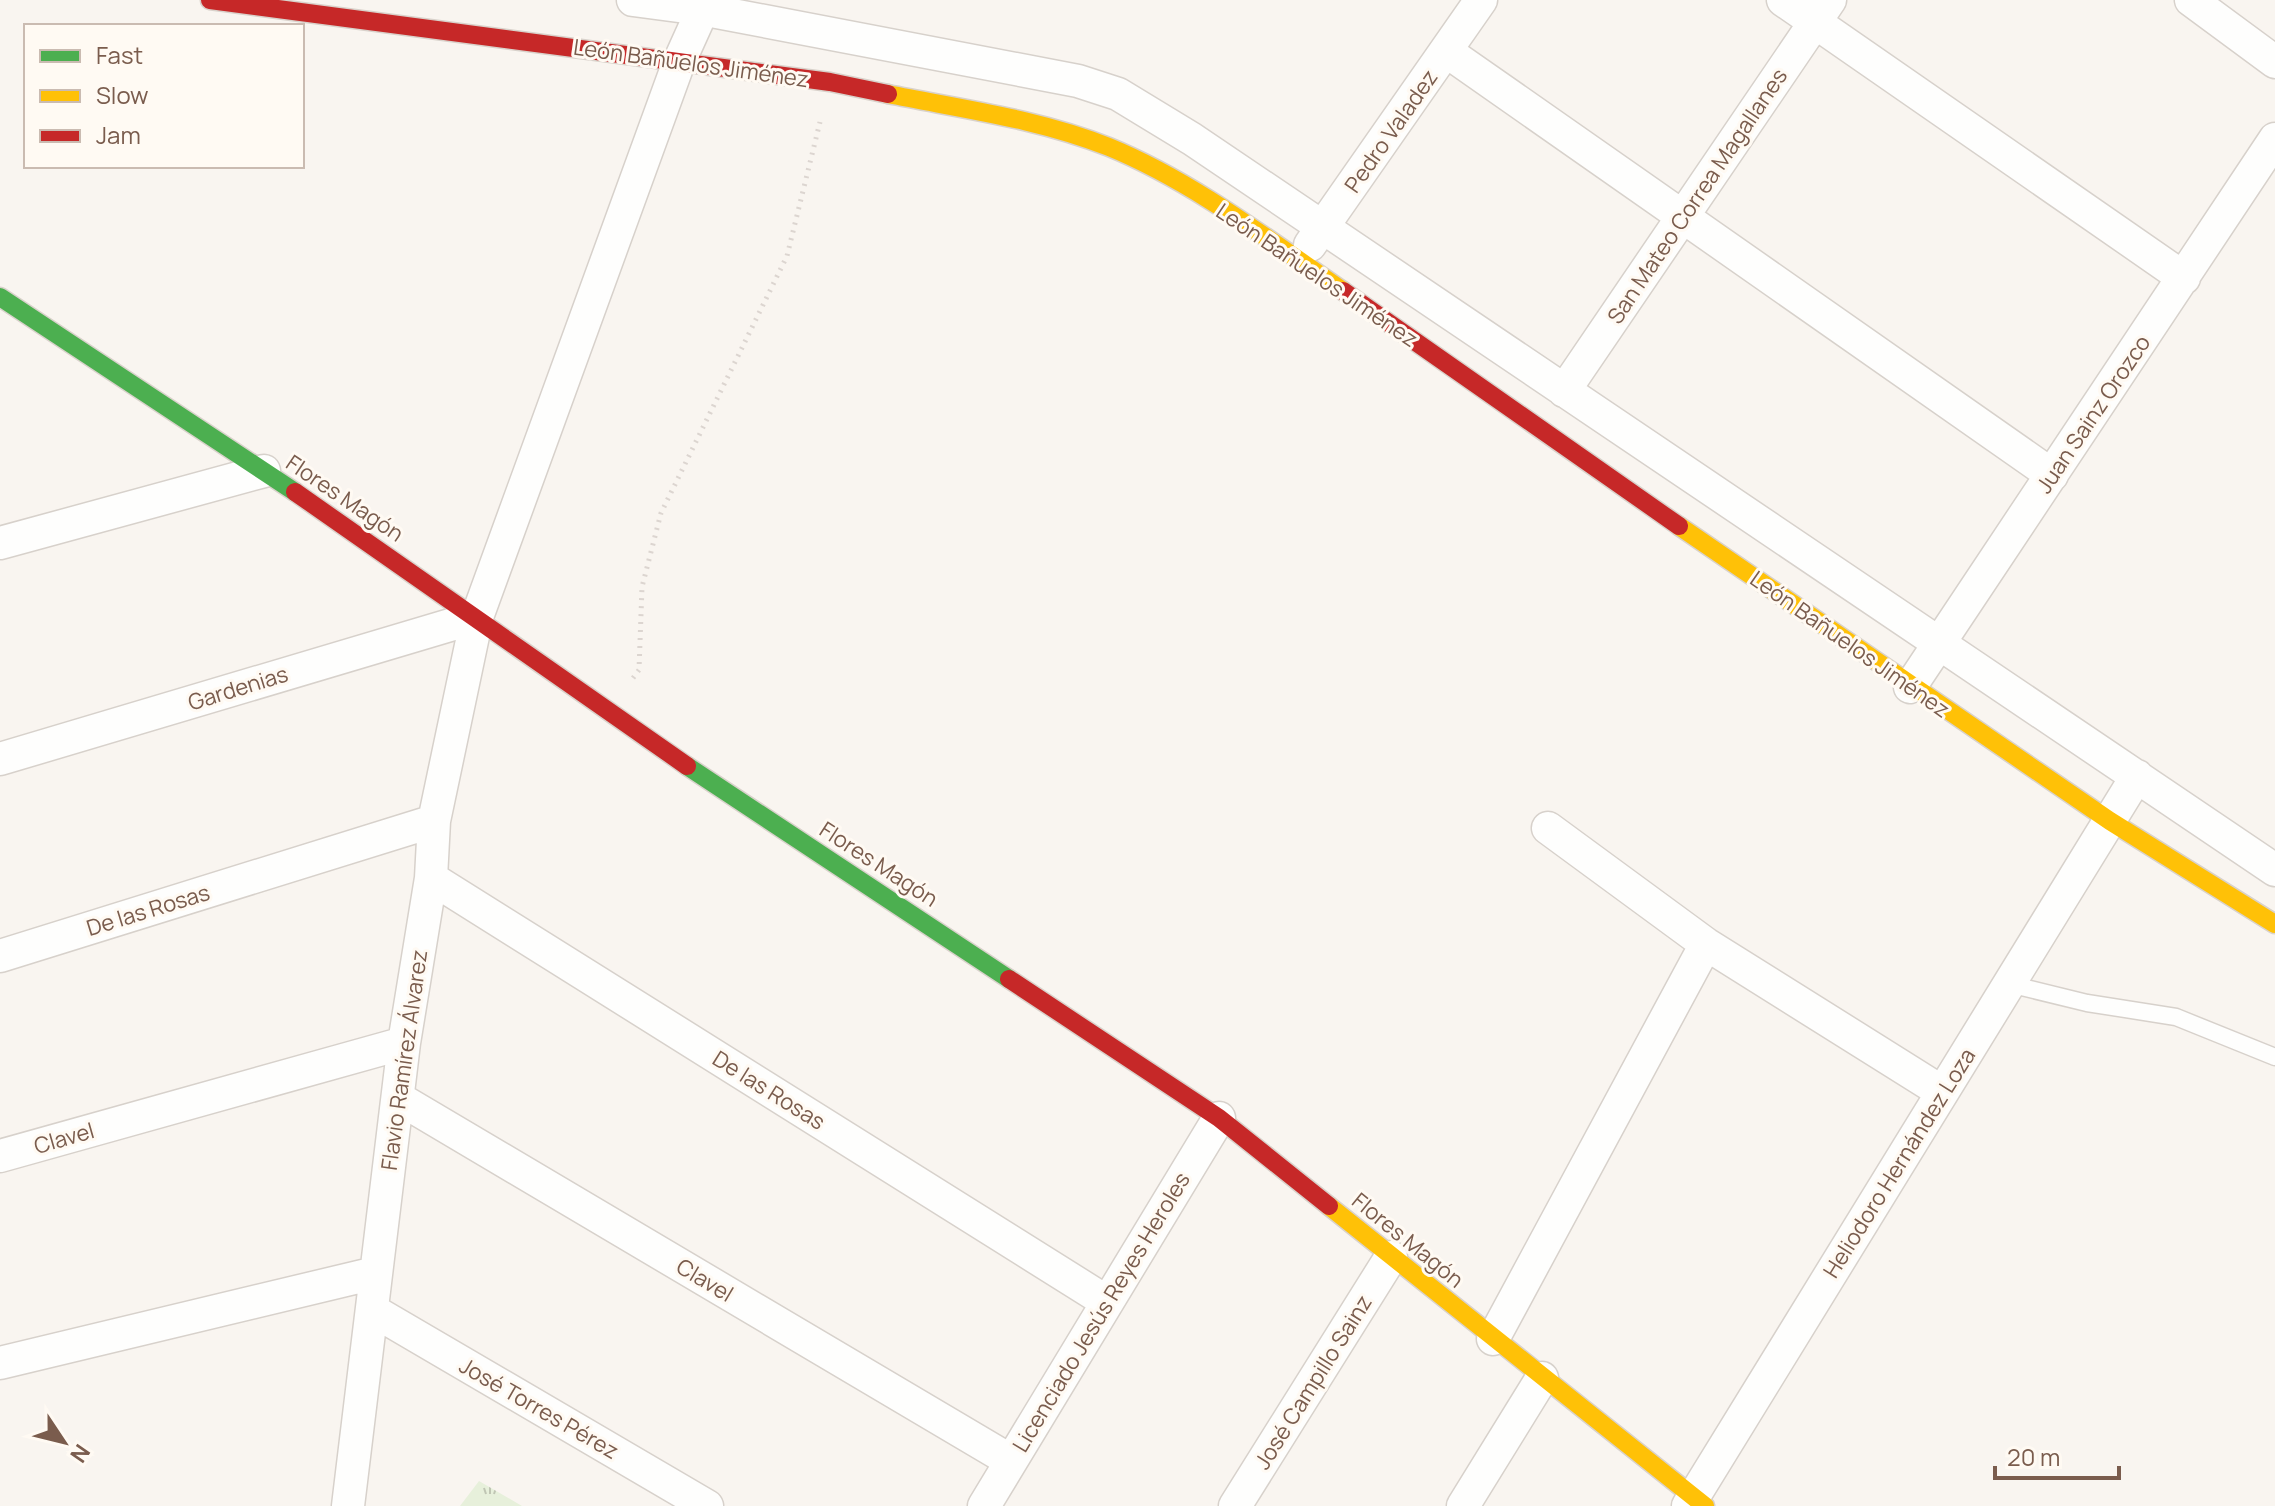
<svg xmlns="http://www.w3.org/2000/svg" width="2275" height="1506" viewBox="0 0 2275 1506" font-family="Manrope,sans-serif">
  <defs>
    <pattern id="grass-tufts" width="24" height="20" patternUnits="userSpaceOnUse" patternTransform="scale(2)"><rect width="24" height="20" fill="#e7f0db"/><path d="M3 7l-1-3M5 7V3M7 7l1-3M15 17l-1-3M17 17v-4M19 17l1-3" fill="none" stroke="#c0c6b4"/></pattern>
  </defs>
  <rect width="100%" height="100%" fill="#f9f5f0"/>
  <path fill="url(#grass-tufts)" d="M 479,1481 L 522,1506 L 460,1506 Z"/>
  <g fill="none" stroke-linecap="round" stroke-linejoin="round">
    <g stroke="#d7d1cb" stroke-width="19">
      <path id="lane" d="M 2009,984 L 2087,1003 L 2176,1017 L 2275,1057"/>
    </g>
    <g stroke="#d7d1cb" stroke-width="35">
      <path id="street" d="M 633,0 L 701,9 L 1078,81 L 1118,94 L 1192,139 L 2275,870
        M 1783,0 L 2184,278
        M 2191,0 L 2275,62
        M 1446,51 L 2052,475
        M 1310,245 L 1481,0
        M 1564,391 L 1830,0
        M 0,543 L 264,471
        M 1910,687 L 2275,139
        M 0,759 L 477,617
        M 1548,828 L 1706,944 L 1942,1092
        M 431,878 L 1107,1302
        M 0,956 L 434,821
        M 398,1098 L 1011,1461
        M 0,1156 L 404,1043
        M 372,1310 L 707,1506
        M 1493,1339 L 1706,944
        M 0,1363 L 375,1273
        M 348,1506 L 404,1043 L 431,878 L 434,821 L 477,617 L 679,62 L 707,0
        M 984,1506 L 1219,1118
        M 1235,1506 L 1391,1257
        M 1463,1506 L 1542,1378
        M 1688,1506 L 2137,776"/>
    </g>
    <g stroke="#d9d2cb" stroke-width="21">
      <path id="fast" d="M 0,297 L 295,492
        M 687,766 L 1009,979"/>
    </g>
    <g stroke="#d9d2cb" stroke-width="21">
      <path id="slow" d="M 888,94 C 962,109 1039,119 1109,147 C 1192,181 1269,240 1343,291
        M 1679,526 L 2110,821 L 2275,924
        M 1329,1206 L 1705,1506"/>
    </g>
    <g stroke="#d9d2cb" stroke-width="21">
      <path id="jam" d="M 210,0 L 830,82 L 888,94
        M 1343,291 L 1679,526
        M 295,492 L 687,766
        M 1009,979 L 1219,1118 L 1329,1206"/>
    </g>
    <path stroke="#dcd5d0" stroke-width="5" stroke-dasharray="2 6" stroke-linecap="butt" d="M 633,678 L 639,670 L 642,587 L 661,513 L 787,256 L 820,122"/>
    <use href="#lane" stroke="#fefefd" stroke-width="16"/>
    <use href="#street" stroke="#fefefd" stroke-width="32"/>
    <use href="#fast" stroke="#4caf50" stroke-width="18"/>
    <use href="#slow" stroke="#ffc107" stroke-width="18"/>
    <use href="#jam" stroke="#c62828" stroke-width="18"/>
  </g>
  <g text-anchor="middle" stroke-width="6" stroke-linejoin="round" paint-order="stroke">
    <g font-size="22" fill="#7a5c4d" stroke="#fffaf3">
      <text transform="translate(691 63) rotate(8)" y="8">León Bañuelos Jiménez</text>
      <text transform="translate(1391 131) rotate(-55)" y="8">Pedro Valadez</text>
      <text transform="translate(1697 196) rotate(-56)" y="8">San Mateo Correa Magallanes</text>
      <text transform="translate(1317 275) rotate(34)" y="8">León Bañuelos Jiménez</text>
      <text transform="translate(2093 414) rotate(-56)" y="8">Juan Sainz Orozco</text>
      <text transform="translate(345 498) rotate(34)" y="8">Flores Magón</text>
      <text transform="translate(1850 644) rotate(35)" y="8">León Bañuelos Jiménez</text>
      <text transform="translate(238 688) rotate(-17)" y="8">Gardenias</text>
      <text transform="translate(879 864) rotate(33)" y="8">Flores Magón</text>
      <text transform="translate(148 910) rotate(-17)" y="8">De las Rosas</text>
      <text transform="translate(404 1060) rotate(-82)" y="8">Flavio Ramírez Álvarez</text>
      <text transform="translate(769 1090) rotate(32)" y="8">De las Rosas</text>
      <text transform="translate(64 1138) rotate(-16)" y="8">Clavel</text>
      <text transform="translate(1899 1163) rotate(-58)" y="8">Heliodoro Hernández Loza</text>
      <text transform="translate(1408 1240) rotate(39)" y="8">Flores Magón</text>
      <text transform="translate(705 1280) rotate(31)" y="8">Clavel</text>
      <text transform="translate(1101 1312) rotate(-59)" y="8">Licenciado Jesús Reyes Heroles</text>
      <text transform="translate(1313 1382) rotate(-58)" y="8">José Campillo Sainz</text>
      <text transform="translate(539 1408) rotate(30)" y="8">José Torres Pérez</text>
    </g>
  </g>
  <rect x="24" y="24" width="280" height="144" fill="#fffaf3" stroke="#cabbb1" stroke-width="2"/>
  <rect x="40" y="50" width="40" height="12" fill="#4caf50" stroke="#cabbb1" stroke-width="2"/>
  <text x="96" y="64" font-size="24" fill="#7a5c4d">Fast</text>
  <rect x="40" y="90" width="40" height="12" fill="#ffc107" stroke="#cabbb1" stroke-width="2"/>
  <text x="96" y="104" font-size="24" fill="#7a5c4d">Slow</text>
  <rect x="40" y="130" width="40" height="12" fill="#c62828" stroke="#cabbb1" stroke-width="2"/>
  <text x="96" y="144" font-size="24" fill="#7a5c4d">Jam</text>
  <g transform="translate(64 1442) rotate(125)" stroke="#fffaf3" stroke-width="6" paint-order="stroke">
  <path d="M0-6L14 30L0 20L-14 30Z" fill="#7a5c4d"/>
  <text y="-12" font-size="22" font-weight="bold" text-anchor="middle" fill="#7a5c4d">N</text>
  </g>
  <path d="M1995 1466v12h124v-12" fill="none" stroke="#7a5c4d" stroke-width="4"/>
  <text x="2007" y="1466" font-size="24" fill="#7a5c4d" stroke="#fffaf3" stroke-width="6" paint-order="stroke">20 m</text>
</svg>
